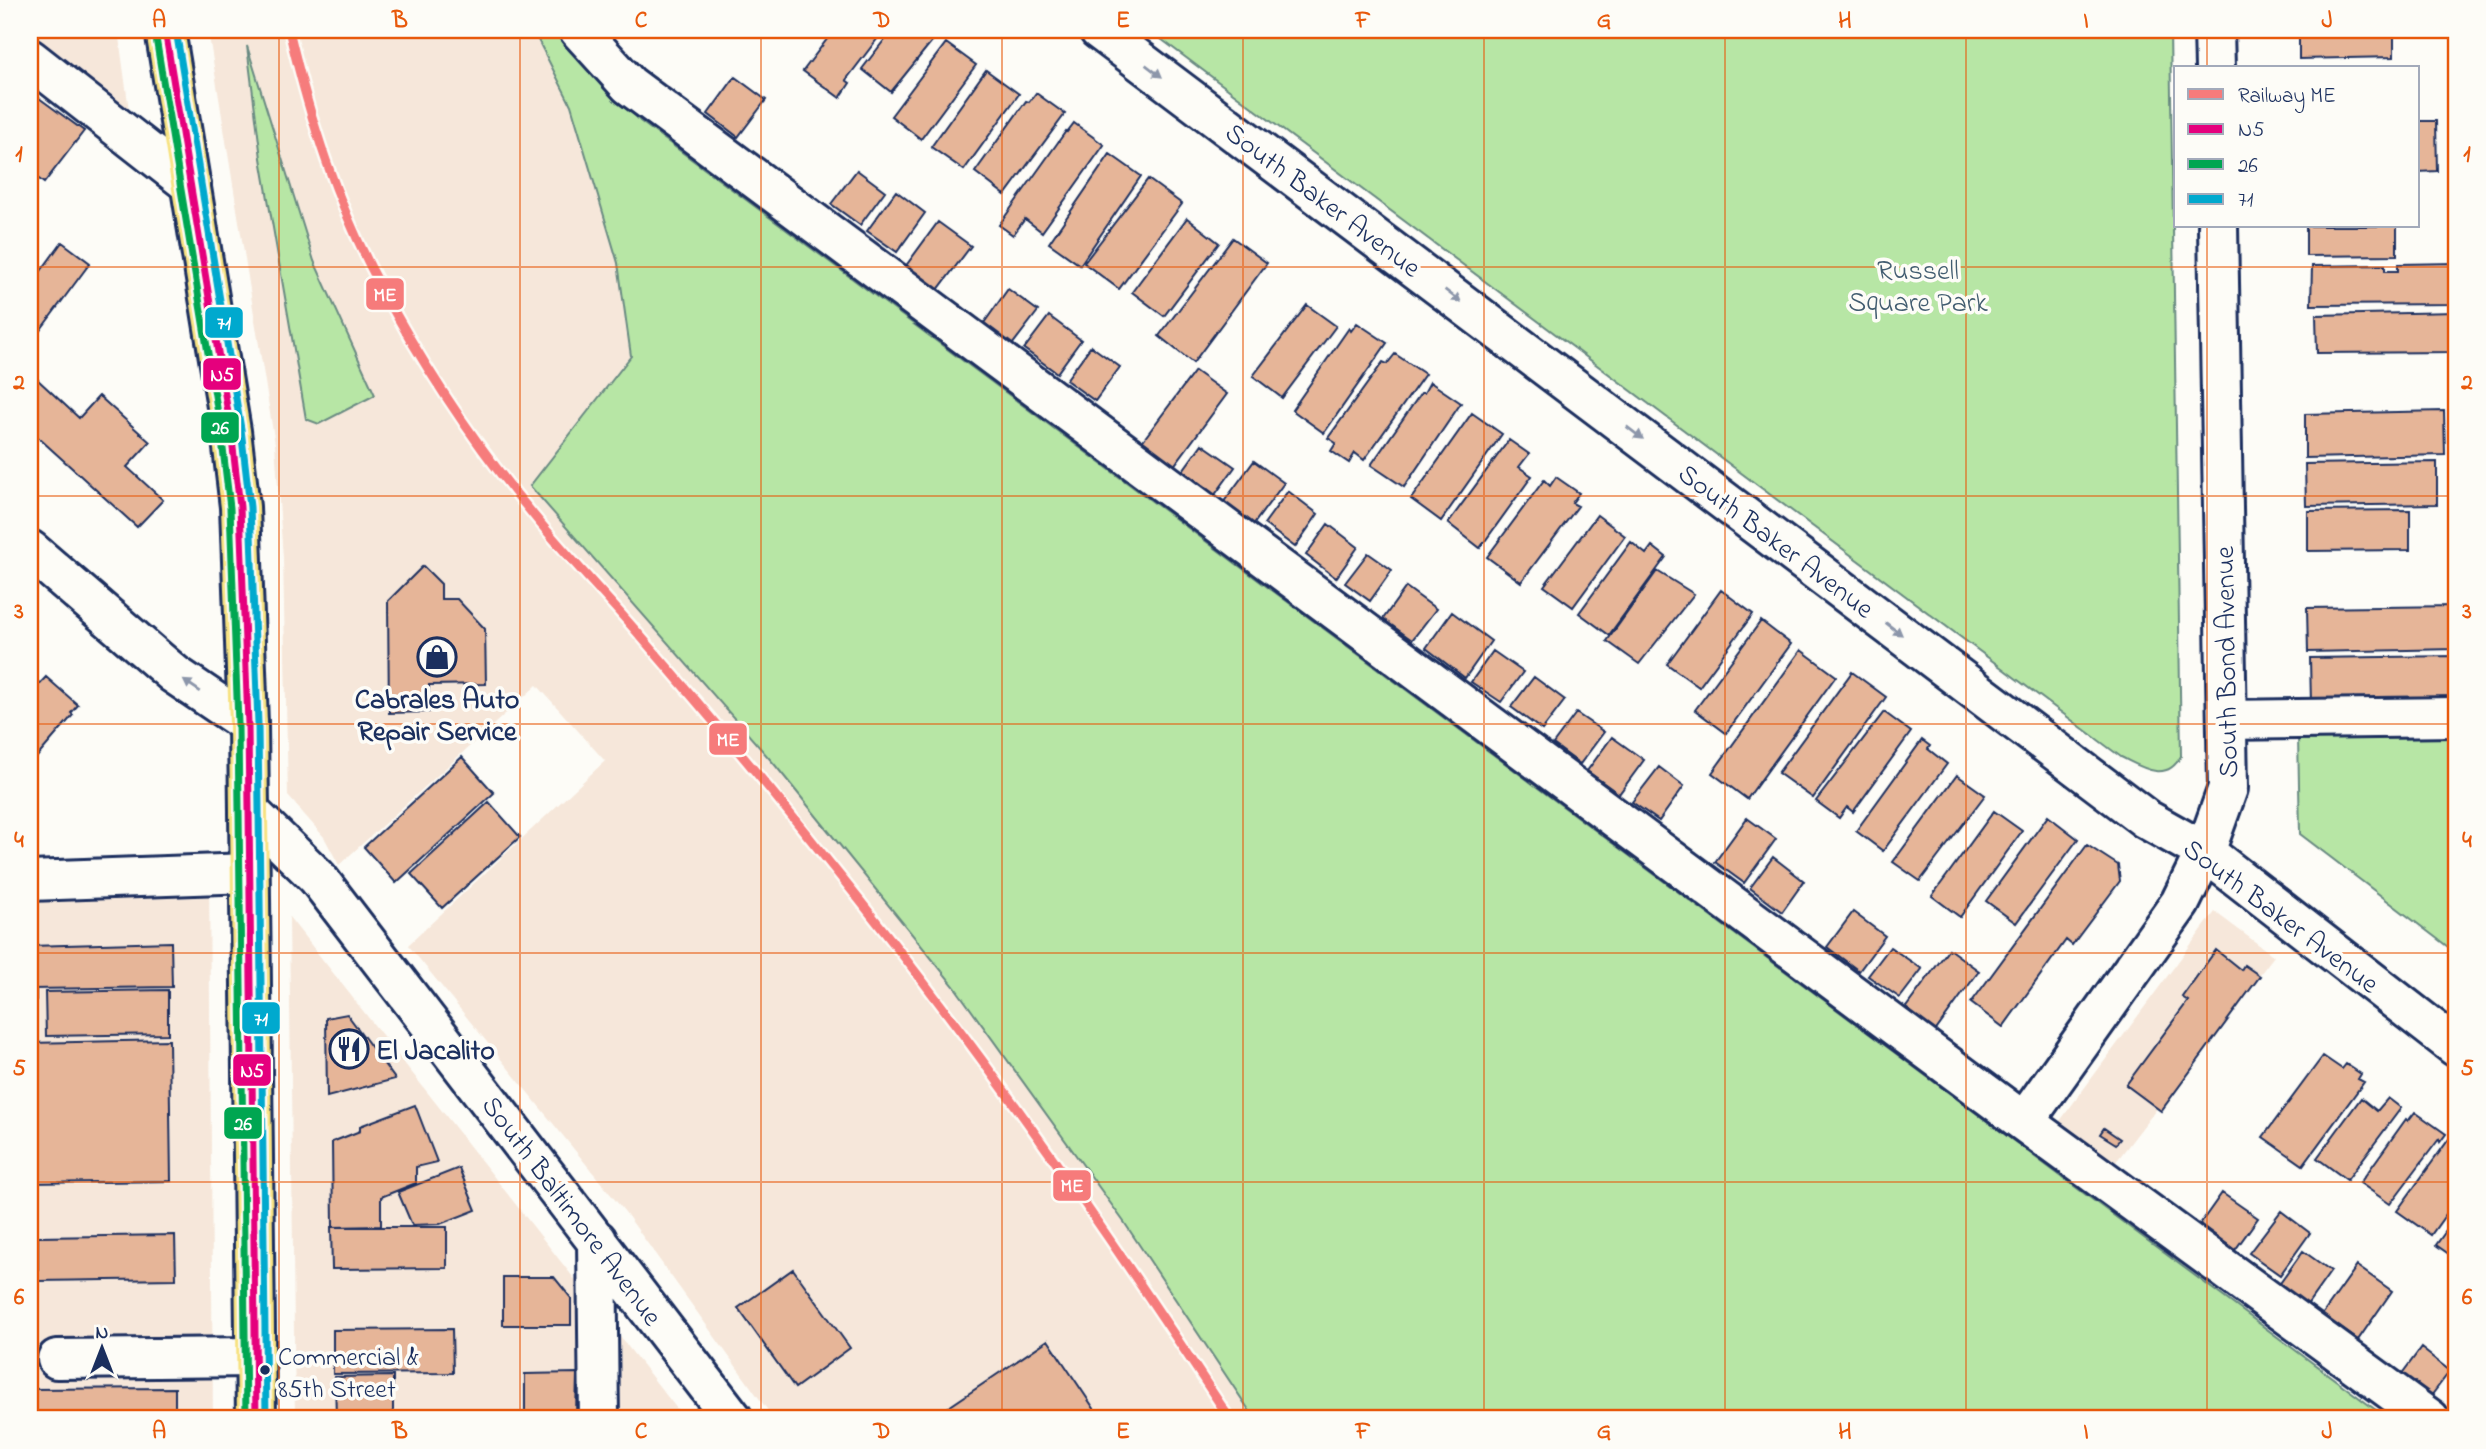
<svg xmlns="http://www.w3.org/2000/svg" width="2486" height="1449" viewBox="0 0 2486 1449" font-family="'Indie Flower',sans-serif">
  <rect width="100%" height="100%" fill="#fdfcf7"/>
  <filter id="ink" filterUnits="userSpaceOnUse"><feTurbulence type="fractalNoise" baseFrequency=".0143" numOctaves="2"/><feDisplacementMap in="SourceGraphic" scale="14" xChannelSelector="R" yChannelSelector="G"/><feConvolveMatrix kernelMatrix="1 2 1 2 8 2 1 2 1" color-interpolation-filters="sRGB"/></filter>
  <g filter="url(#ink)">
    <path fill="#f6e7da" d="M 30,30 L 118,30 L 133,139 L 30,59 Z
      M 208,30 L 561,30 L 640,121 L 2034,1156 L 2215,912 L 2274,956 L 2089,1197 L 2388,1419 L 774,1419 L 625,1212 L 408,945 L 605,761 L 537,685 L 339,865 L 324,837 L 288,796 L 283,558 L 275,444 Z
      M 209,874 L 213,1419 L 30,1419 L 30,881 Z
      M 289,917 L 685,1419 L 295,1419 Z"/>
    <path fill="#b7e6a5" stroke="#698a82" stroke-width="2" d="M 533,30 L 561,30 L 640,121 L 2388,1419 L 1255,1419 L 1124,1222 L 954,986 L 775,765 L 530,486 L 631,356 L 618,263 L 571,105 Z
      M 1149,30 L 2170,30 L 2181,756 C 2166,784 2142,767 2121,757 Z
      M 247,46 L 314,261 L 375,395 L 319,424 L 306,419 L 261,158 Z
      M 2456,733 L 2456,953 L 2300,834 L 2298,736 Z"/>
    <path fill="#e6b598" stroke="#1b2f5e" stroke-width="2" d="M 834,30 L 884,30 L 846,80 L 850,83 L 840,98 L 803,71 Z
      M 892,30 L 941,30 L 891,92 L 862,69 Z
      M 2299,30 L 2394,30 L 2394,57 L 2299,59 Z
      M 946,43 L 976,65 L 921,139 L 891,116 Z
      M 986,70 L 1019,94 L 964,170 L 931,147 Z
      M 735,77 L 766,100 L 738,137 L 708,114 Z
      M 1036,93 L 1065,114 L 1005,195 L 975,172 L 1026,101 L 1029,102 Z
      M 39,98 L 84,131 L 44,183 L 30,172 L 30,111 Z
      M 2418,121 L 2436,121 L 2437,171 L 2418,172 Z
      M 1074,123 L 1104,145 L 1042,232 L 1025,219 L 1013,235 L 999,225 L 1066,131 L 1067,132 Z
      M 1110,154 L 1141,176 L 1080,265 L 1049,243 Z
      M 857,170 L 885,191 L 860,225 L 831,204 Z
      M 1148,179 L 1182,204 L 1119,289 L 1084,263 Z
      M 896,191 L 925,213 L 897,252 L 867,231 Z
      M 1187,218 L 1219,243 L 1164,316 L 1132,292 Z
      M 938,222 L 971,246 L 937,291 L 905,267 Z
      M 2306,226 L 2397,226 L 2397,255 L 2306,256 Z
      M 1233,238 L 1267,263 L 1193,363 L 1159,336 Z
      M 62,242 L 90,263 L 30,344 L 30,286 Z
      M 2456,263 L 2456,304 L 2311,305 L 2312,266 L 2385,265 L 2385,271 L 2398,271 L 2398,264 Z
      M 1008,289 L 1038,311 L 1012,345 L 984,323 Z
      M 1307,305 L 1336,326 L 1282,398 L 1253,376 Z
      M 2456,312 L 2456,352 L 2317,353 L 2316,315 Z
      M 1049,316 L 1081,340 L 1057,373 L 1024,349 Z
      M 1357,323 L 1387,343 L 1324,433 L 1292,410 L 1349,328 L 1351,331 Z
      M 1091,346 L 1120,367 L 1095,401 L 1066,380 Z
      M 1395,354 L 1425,374 L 1364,460 L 1355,453 L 1349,463 L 1331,451 L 1336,443 L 1328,438 L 1383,362 L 1387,364 Z
      M 1195,371 L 1227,394 L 1173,467 L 1141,443 Z
      M 37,379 L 79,418 L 99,396 L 150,442 L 127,467 L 163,500 L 137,527 L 30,430 L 30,386 Z
      M 1430,382 L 1461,403 L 1404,487 L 1371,465 L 1421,393 L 1424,393 Z
      M 2444,411 L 2445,455 L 2305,458 L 2305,414 Z
      M 1472,413 L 1502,434 L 1441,521 L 1411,499 Z
      M 1509,440 L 1529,454 L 1519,467 L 1532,476 L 1480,548 L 1448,523 Z
      M 1202,444 L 1235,467 L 1214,496 L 1181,473 Z
      M 1254,461 L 1284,483 L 1250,529 L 1220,507 Z
      M 2437,462 L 2437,504 L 2306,506 L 2305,464 Z
      M 1556,477 L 1579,493 L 1572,503 L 1578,506 L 1521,582 L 1487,557 L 1544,480 L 1550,486 Z
      M 1288,491 L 1318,514 L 1295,547 L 1264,524 Z
      M 2410,510 L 2410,550 L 2308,551 L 2308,511 Z
      M 1597,515 L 1625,536 L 1573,607 L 1544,586 Z
      M 1328,524 L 1358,547 L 1336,578 L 1306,555 Z
      M 1631,542 L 1646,554 L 1652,546 L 1666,557 L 1609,635 L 1579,613 Z
      M 1368,553 L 1392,570 L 1370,601 L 1345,583 Z
      M 423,566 L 441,584 L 441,599 L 457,599 L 485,629 L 486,684 L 429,685 L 429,712 L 389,713 L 388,601 Z
      M 1657,571 L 1694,594 L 1639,664 L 1607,641 Z
      M 1406,587 L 1436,609 L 1412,640 L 1383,619 Z
      M 1721,590 L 1753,614 L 1699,687 L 1667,664 Z
      M 2456,606 L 2456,649 L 2308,652 L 2307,608 Z
      M 1452,612 L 1491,641 L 1465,678 L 1426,648 Z
      M 1761,621 L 1791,644 L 1726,733 L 1695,710 Z
      M 1801,650 L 1836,676 L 1747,799 L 1712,773 Z
      M 1493,651 L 1523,672 L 1501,702 L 1471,682 Z
      M 2455,656 L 2456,702 L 2311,704 L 2310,658 Z
      M 1852,672 L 1886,697 L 1813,798 L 1778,773 Z
      M 46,677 L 78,705 L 71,713 L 73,715 L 30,765 L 30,694 Z
      M 1534,677 L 1565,700 L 1542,730 L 1511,707 Z
      M 1884,712 L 1911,732 L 1853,812 L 1847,807 L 1839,818 L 1816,801 Z
      M 1576,713 L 1604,732 L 1580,764 L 1553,744 Z
      M 1612,737 L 1644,760 L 1619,794 L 1587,771 Z
      M 1922,740 L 1930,746 L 1928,749 L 1947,764 L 1883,851 L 1856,831 Z
      M 462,757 L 494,793 L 396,883 L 364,847 Z
      M 1659,767 L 1684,786 L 1659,821 L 1632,802 Z
      M 1957,775 L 1985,795 L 1920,881 L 1893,862 Z
      M 489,802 L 520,837 L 442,908 L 411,874 Z
      M 1994,811 L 2022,831 L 1960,917 L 1932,896 Z
      M 2048,816 L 2078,839 L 2016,923 L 1986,901 Z
      M 1747,818 L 1776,839 L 1744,883 L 1715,862 Z
      M 2087,845 L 2118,865 L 2120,881 L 2072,945 L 2066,940 L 2003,1027 L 1971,1003 Z
      M 1773,857 L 1804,881 L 1782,912 L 1750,888 Z
      M 1853,912 L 1885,936 L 1859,971 L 1827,947 Z
      M 171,942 L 172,987 L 30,989 L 30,946 Z
      M 1890,947 L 1922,969 L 1900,998 L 1868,976 Z
      M 1949,949 L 1979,971 L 1934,1033 L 1904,1010 Z
      M 2216,950 L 2241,970 L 2244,965 L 2260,976 L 2161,1111 L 2126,1085 L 2188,1001 L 2182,997 Z
      M 168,990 L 168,1034 L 46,1036 L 45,992 Z
      M 30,991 L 36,991 L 36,1009 L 30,1009 Z
      M 347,1014 L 395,1079 L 327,1097 L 326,1018 Z
      M 169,1040 L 171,1181 L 30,1183 L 30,1043 Z
      M 2323,1056 L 2342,1069 L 2346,1064 L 2361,1074 L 2358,1079 L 2364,1082 L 2303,1165 L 2263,1137 Z
      M 2361,1098 L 2377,1111 L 2388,1098 L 2401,1108 L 2347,1180 L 2317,1158 Z
      M 415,1105 L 437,1162 L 416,1167 L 416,1183 L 381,1197 L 381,1226 L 333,1227 L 332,1142 L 360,1131 L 360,1126 Z
      M 2415,1112 L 2446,1134 L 2440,1142 L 2439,1139 L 2390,1204 L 2360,1183 L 2406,1119 L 2408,1121 Z
      M 2104,1128 L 2120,1139 L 2116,1144 L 2100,1134 Z
      M 2449,1139 L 2455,1144 L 2456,1142 L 2456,1200 L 2431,1235 L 2397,1211 Z
      M 459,1168 L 476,1210 L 440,1224 L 412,1225 L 398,1192 Z
      M 2222,1193 L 2258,1218 L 2235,1250 L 2200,1224 Z
      M 2281,1211 L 2310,1233 L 2280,1275 L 2249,1253 Z
      M 2456,1217 L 2456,1259 L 2436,1245 Z
      M 331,1227 L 447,1227 L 447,1268 L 332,1269 Z
      M 175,1235 L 176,1279 L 38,1281 L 38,1237 Z
      M 2303,1251 L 2331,1271 L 2304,1309 L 2276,1289 Z
      M 2357,1266 L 2392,1291 L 2358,1340 L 2322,1315 Z
      M 793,1269 L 850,1348 L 795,1388 L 738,1308 Z
      M 503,1277 L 554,1277 L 571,1298 L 571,1325 L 503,1325 Z
      M 452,1329 L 453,1373 L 333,1374 L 333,1330 Z
      M 1048,1340 L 1101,1419 L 940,1419 L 937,1415 Z
      M 2421,1348 L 2450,1371 L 2428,1400 L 2398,1379 Z
      M 577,1373 L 576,1415 L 525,1416 L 525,1374 Z
      M 393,1376 L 393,1419 L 336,1419 L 335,1377 Z
      M 175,1388 L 175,1419 L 30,1419 L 30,1389 Z"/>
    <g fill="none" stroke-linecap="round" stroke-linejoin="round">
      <g stroke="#1b2f5e" stroke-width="44">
        <path id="minor" d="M 579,30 L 629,85 L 2024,1122 L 2430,1419
          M 1099,30 L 2146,819 L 2205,852 L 2456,1047
          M 2214,30 L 2215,68
          M 30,59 L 191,185
          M 30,550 L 174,674 L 248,724
          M 2227,720 L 2456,717
          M 249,811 L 317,877 L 733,1419
          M 30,881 L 249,873
          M 2024,1122 L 2180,903 L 2205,852 L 2228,788 L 2218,226
          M 597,1240 L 599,1419
          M 57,1359 L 255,1357"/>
      </g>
      <g stroke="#1b2f5e" stroke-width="44">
        <path id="major" d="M 165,30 L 231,431 L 240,507 L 248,724 L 256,1419"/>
      </g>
      <use href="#minor" stroke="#fdfcf7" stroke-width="38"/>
      <use href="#major" stroke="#f7e281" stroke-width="38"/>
      <g stroke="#fdfcf7" stroke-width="12">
        <path id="bus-1" d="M 165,30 L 231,431 L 240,507 L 248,724 L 256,1419"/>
      </g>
      <g stroke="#fdfcf7" stroke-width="12">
        <path id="bus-2" d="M 155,32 L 221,432 L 230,508 L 238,724 L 246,1419"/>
      </g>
      <g stroke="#fdfcf7" stroke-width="12">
        <path id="bus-3" d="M 176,30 L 241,429 L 250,507 L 258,724 L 266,1419"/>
      </g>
      <use href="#bus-1" stroke="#e5007d" stroke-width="7"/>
      <use href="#bus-2" stroke="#00a651" stroke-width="7"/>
      <use href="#bus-3" stroke="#00a9ce" stroke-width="7"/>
      <g stroke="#fdfcf7" stroke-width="14">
        <path id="rail-1" d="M 289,30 C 310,119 337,205 380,285 C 424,368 476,446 536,518 C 568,557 604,594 637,632 C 702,707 766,783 828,861 C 973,1039 1104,1227 1230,1419"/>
      </g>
      <use href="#rail-1" stroke="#f67b7b" stroke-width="9"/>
    </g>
    <defs><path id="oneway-solid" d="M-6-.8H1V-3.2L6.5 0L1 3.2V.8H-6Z" transform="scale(1.75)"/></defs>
    <g fill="#8c96aa">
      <use href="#oneway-solid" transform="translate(1154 71) rotate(37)"/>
      <use href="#oneway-solid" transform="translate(1453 296) rotate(37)"/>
      <use href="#oneway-solid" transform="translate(1635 433) rotate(37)"/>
      <use href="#oneway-solid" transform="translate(1894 629) rotate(37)"/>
      <use href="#oneway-solid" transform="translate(192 686) rotate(-146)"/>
    </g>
  </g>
  <path fill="none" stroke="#e8590c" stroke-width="2" stroke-opacity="0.55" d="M 279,30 L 279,1419M 520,30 L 520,1419M 761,30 L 761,1419M 1002,30 L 1002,1419M 1243,30 L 1243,1419M 1484,30 L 1484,1419M 1725,30 L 1725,1419M 1966,30 L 1966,1419M 2207,30 L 2207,68M 2207,226 L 2207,1419M 30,267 L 2456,267M 30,496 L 2456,496M 30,724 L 2456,724M 30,953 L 2456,953M 30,1182 L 2456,1182"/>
  <defs>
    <g id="shop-ring" transform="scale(2.0125)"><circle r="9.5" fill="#fdfcf7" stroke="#1b2f5e" stroke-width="1.5"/><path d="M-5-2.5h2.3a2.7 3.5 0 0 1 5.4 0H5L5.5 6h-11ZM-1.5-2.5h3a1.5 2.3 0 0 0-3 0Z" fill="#1b2f5e"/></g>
    <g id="restaurant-ring" transform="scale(2.0125)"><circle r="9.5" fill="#fdfcf7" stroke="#1b2f5e" stroke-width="1.5"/><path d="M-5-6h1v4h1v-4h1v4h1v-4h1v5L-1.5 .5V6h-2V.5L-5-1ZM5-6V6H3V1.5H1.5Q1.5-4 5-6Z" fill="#1b2f5e"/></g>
  </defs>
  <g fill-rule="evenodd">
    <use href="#shop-ring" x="437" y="657"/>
    <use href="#restaurant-ring" x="349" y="1049"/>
  </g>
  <circle fill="#1b2f5e" stroke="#fdfcf7" stroke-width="2.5" cx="265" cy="1370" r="6"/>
  <g text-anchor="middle" stroke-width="7" stroke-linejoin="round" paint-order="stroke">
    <g font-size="26" fill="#1b2f5e" stroke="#fdfcf7" text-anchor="start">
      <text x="278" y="1365">Commercial &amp;<tspan x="278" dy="32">85th Street</tspan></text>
    </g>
    <g font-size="28" fill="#1b2f5e" stroke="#fdfcf7">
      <text transform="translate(1324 199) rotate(37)" y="10">South Baker Avenue</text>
      <text transform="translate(1777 540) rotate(37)" y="10">South Baker Avenue</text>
      <text transform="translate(2225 662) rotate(-91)" y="10">South Bond Avenue</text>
      <text transform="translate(2282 915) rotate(37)" y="10">South Baker Avenue</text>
      <text transform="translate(573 1210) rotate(53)" y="10">South Baltimore Avenue</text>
    </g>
    <g font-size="28" fill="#425d70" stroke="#fdfcf7">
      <text x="1918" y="279">Russell<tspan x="1918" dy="32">Square Park</tspan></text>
    </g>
    <g font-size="28" font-weight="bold" fill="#1b2f5e" stroke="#fdfcf7">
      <text x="437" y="708">Cabrales Auto<tspan x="437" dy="32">Repair Service</tspan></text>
      <text x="376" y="1059" text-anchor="start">El Jacalito</text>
    </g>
  </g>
  <g stroke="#fdfcf7" stroke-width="2.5">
    <rect x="365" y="277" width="40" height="34" rx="7" fill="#f67b7b"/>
    <rect x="204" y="306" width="40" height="33" rx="7" fill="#00a9ce"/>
    <rect x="202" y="357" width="40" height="34" rx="7" fill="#e5007d"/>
    <rect x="200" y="411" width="40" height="33" rx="7" fill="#00a651"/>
    <rect x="708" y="722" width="40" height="34" rx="7" fill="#f67b7b"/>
    <rect x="241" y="1001" width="40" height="34" rx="7" fill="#00a9ce"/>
    <rect x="232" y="1053" width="40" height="34" rx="7" fill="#e5007d"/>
    <rect x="223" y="1106" width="40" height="34" rx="7" fill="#00a651"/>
    <rect x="1052" y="1169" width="40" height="33" rx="7" fill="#f67b7b"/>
  </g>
  <g font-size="19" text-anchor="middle" font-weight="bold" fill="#fff">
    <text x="385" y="301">ME</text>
    <text x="224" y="329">71</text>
    <text x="222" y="381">N5</text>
    <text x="220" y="434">26</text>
    <text x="728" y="746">ME</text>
    <text x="261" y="1025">71</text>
    <text x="252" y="1077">N5</text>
    <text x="243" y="1130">26</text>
    <text x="1072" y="1192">ME</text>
  </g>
  <rect width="2486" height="1449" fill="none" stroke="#fdfcf7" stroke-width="77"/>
  <rect x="2174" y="66" width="245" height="161" fill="#fdfcf7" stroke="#a3aaba" stroke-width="2"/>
  <rect x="2188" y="89" width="35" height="10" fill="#f67b7b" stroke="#a3aaba" stroke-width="2"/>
  <text x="2238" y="102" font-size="21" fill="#1b2f5e">Railway ME</text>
  <rect x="2188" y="124" width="35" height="10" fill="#e5007d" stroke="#a3aaba" stroke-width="2"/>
  <text x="2238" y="136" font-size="21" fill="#1b2f5e">N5</text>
  <rect x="2188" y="159" width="35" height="10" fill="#00a651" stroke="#a3aaba" stroke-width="2"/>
  <text x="2238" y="172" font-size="21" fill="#1b2f5e">26</text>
  <rect x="2188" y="194" width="35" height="10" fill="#00a9ce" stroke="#a3aaba" stroke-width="2"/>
  <text x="2238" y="206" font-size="21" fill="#1b2f5e">71</text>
  <g transform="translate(102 1348)" stroke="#fdfcf7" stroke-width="5" paint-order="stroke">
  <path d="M0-5L12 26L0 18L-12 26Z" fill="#1b2f5e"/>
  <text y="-10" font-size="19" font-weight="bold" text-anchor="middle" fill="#1b2f5e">N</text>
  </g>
  <rect x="38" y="38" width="2410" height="1372" fill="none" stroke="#e8590c" stroke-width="2.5"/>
  <g font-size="23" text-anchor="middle" font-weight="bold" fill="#e8590c">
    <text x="159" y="27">A</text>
    <text x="400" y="27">B</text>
    <text x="641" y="27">C</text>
    <text x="882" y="27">D</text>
    <text x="1123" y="27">E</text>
    <text x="1363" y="27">F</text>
    <text x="1604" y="27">G</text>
    <text x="1845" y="27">H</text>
    <text x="2086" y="27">I</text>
    <text x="2327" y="27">J</text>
    <text x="19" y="161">1</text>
    <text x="2467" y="161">1</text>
    <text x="19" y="389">2</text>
    <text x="2467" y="389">2</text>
    <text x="19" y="618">3</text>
    <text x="2467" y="618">3</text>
    <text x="19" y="847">4</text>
    <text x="2467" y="847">4</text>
    <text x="19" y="1075">5</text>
    <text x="2467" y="1075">5</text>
    <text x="19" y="1304">6</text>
    <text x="2467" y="1304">6</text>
    <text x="159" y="1438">A</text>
    <text x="400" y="1438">B</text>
    <text x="641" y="1438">C</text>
    <text x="882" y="1438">D</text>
    <text x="1123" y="1438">E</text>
    <text x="1363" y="1438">F</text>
    <text x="1604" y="1438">G</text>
    <text x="1845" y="1438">H</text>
    <text x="2086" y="1438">I</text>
    <text x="2327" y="1438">J</text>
  </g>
</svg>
